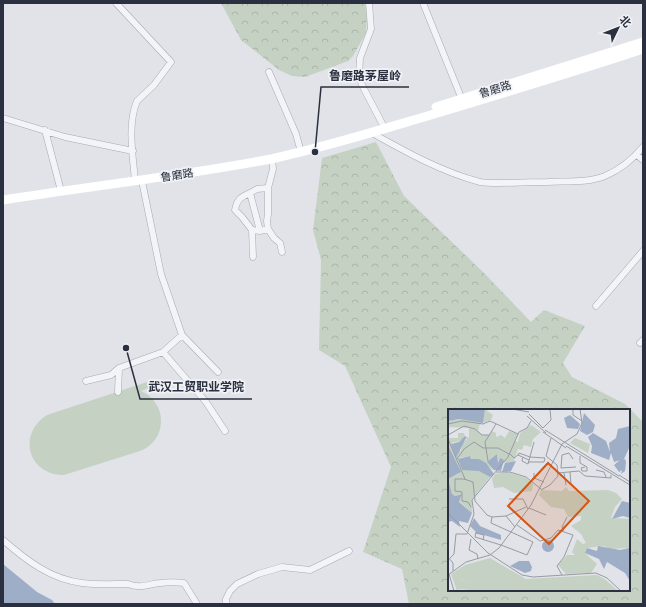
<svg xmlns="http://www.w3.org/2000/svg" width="646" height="607" viewBox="0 0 646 607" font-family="Barlow,'Noto Sans SC',sans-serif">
  <defs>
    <pattern id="forest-crowns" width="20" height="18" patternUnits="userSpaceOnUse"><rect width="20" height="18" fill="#c5d2c3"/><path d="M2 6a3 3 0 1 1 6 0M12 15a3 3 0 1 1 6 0" fill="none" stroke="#a9b5a9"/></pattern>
  </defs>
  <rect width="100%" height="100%" fill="#e1e3e8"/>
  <path fill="url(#forest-crowns)" fill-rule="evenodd" d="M 221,3 L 365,3 L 367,16 L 366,33 L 353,56 L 348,61 L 305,77 L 292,76 L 279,70 L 241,40 Z
    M 376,142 L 404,196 L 484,273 L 531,322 L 544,310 L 585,326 L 563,363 L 572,377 L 625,404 L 643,422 L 643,604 L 409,604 L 402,569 L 363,552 L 391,467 L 345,366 L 319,350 L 321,260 L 313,230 L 322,158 ZM 449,410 L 629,410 L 629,590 L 449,590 Z"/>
  <path fill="#c5d2c3" d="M 147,382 L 149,388 L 141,391 C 168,403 168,440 140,451 L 64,475 C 28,475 17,434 47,415 Z"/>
  <path fill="#9eaec6" d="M 3,564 L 37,592 L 52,600 L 55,604 L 3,604 Z"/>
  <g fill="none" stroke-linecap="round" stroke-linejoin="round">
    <g stroke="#a6aab2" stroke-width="7">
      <path id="street" d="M 116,3 L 171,62 L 154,85 L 137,101 C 127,125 133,156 135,181
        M 369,3 L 371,29 L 360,58 L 359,76 L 362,85 L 385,129
        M 423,3 L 463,102
        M 269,72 L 296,134 L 301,152
        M 3,118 L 65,137 L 133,151
        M 45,130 L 61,191
        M 372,133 C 406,152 442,172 480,182 C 486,183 492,183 498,183 C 515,183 531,182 547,182 C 565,181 588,183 605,176 C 619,170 633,159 643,147
        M 637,155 L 643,160
        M 272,158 L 273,169 L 268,188 L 268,214 L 267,221 L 268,229 L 274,238 L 280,243 L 282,252
        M 142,181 L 161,274 L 182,335 L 218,372
        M 250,193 C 241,197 237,199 235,210 L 242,217 L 252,230 L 260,231
        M 268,229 L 260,231 L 250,193 L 257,189 L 268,188
        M 252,230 L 253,257
        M 596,306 L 643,251
        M 182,335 L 163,352 L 206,402 L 225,431
        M 640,343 L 643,340
        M 86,381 L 111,375 L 119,368
        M 118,392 L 119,368 L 163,352
        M 3,540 C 26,560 50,579 82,583 C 97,585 113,584 128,584 C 140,589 149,584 160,583 C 168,582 176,582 184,583 L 197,604
        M 226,604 L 226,599 L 230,591 L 237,584 L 258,574 L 282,567 L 310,570 L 349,551"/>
    </g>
    <use href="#street" stroke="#f3f4f7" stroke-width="6"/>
    <path stroke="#fff" stroke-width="9" d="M 436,107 L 643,42
      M 3,200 C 92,186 182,176 271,159 C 326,147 380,130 434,114 C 504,93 574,72 643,49"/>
  </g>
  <g text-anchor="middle" stroke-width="3.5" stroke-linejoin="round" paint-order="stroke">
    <g font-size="11" fill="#2a303f" stroke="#f0f2f6">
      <text transform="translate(495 89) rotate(-17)" y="4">鲁磨路</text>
      <text transform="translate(177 175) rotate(-9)" y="4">鲁磨路</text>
    </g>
  </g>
  <g transform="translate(448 409)">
    <rect width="182" height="182" fill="#e1e3e8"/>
    <path d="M 127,29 L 142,35 L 140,44 L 122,34 Z" fill="#c5d2c3"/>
    <path d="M 37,0 L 45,6 L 43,11 L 32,15 L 30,22 L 34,26 L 41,26 L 44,22 L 48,24 L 48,28 L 53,26 L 57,29 L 61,22 L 70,25 L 67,32 L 70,33 L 72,24 L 83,16 L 93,23 L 85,30 L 83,38 L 76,36 L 74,41 L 70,40 L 66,52 L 57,54 L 51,50 L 51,54 L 49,45 L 40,52 L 46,62 L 31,50 L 23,50 L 22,47 L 11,49 L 14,61 L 26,60 L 37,63 L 42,68 L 24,90 L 24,104 L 11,92 L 14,88 L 12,85 L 7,87 L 4,85 L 0,74 L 0,70 L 12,64 L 0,36 L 0,29 L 10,29 L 10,24 L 16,24 L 17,28 L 15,31 L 3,34 L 13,42 L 14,35 L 21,28 L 21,19 L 0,18 L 0,12 L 11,10 L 35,13 ZM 60,63 L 78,69 L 85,75 L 84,82 L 66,84 L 55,78 L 46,79 L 44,70 L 47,65 ZM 118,78 L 121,82 L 160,81 L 168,84 L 174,90 L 167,98 L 163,109 L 182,110 L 181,139 L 163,140 L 155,137 L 139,139 L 137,144 L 149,155 L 143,164 L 118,165 L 110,156 L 119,146 L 127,146 L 124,143 L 129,130 L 135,135 L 138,134 L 133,125 L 123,117 L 133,111 L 133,107 L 120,108 L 116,100 L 103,98 L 91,86 L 93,81 L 114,82 ZM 42,149 L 78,170 L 149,166 L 158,171 L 170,182 L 31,182 L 31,175 L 22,175 L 12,170 L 10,180 L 14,182 L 9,182 L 3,165 L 17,156 Z" fill="#c5d2c3"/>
    <path d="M 12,170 L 22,175 L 32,175 L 31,182 L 10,180 L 8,173 Z" fill="#c5d2c3"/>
    <path d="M 0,0 L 37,0 L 35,14 L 11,10 L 0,12 ZM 136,4 L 147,16 L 145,23 L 139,26 L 132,22 ZM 122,6 L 132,15 L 130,20 L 119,19 L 116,9 ZM 182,17 L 182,37 L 176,50 L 166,53 L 163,44 L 161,51 L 143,44 L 144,37 L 140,28 L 145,24 L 158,32 L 162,43 L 161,34 L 168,29 L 170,20 ZM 17,27 L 21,30 L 18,29 L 8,49 L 3,35 L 11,33 ZM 0,36 L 13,63 L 0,70 ZM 49,45 L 50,54 L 52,49 L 56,51 L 53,62 L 46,61 L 39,53 ZM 22,47 L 23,50 L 31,50 L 38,54 L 46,65 L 42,68 L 31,62 L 14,61 L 10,50 ZM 172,51 L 177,50 L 178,53 L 177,62 L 173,65 L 174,61 L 171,63 L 166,56 ZM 68,52 L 63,62 L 54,63 L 57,54 ZM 1,74 L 4,85 L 7,87 L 14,85 L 11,93 L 24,104 L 20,114 L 11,112 L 12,118 L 4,112 L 0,113 ZM 174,92 L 182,94 L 182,109 L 175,107 L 164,110 ZM 26,109 L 32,117 L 53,126 L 53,131 L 29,124 L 22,117 ZM94 137a6 6 0 1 1 12 0a6 6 0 1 1-12 0ZM 182,134 L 182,172 L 177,164 L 159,153 L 156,160 L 151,150 L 137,144 L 139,139 L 149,142 L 150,137 L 172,141 L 181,139 ZM 71,152 L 81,152 L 84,158 L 83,162 L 77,164 L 62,157 Z" fill="#9eaec6"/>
    <path fill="none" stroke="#989ba4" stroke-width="1" d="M 64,0 L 81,3M 125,0 L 125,6 L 134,12M 81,5 L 95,19M 79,7 L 98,24M 0,15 L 14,12 L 35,15 L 42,12 L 70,25M 95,19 L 103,11 L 102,0M 97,21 L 171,67M 95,23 L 118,39M 0,26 L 16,17 L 27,20 L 34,26 L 41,26M 0,30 L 17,70 L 7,70 L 7,82 L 14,83 L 14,92 L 20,93 L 23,98M 118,37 L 182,76M 62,45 L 66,49 L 70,46 L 81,51M 70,46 L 71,44 L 82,48 L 97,49M 132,47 L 132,54 L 139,58 L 139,62 L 134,62 L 133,59 L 137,58M 75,48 L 74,52 L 80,55 L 86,33M 9,50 L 16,40 L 26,33 L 35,39 L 50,39 L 61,45M 125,50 L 121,44 L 114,46 L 113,59 L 128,58M 40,52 L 37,33 L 48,15M 80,53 L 96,53 L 97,49M 148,61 L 156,63 L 158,68M 48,63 L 62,63 L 78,68 L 93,80M 122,63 L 123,76M 86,64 L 86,69 L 96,73M 110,64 L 131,62 L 137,67 L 163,69 L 163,66M 116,64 L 118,76M 171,66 L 182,73M 16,70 L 25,73 L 27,92 L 39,106 L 44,108 L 43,114 L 63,123M 93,81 L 102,76 L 110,67 L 109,56 L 98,47 L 103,29M 61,90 L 75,90 L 80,100M 81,99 L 98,106M 0,104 L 40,144 L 74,166 L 85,168 L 148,164 L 159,169 L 173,182M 58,107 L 78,98M 44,108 L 58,107 L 67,118M 69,116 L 92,132 L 103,129 L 110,121 L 125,126 L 116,148 L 109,157 L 114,166M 116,122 L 114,118 L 119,108M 28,123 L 27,128 L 53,136M 28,124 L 36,126 L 35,131M 23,130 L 21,141 L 29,145 L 30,150M 53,136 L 79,146 L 85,133 L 63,123M 42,146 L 51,139 L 83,96 L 114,35 L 129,25 L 134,14 L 132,0M 0,148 L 5,154 L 5,162M 2,149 L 6,145 L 8,125 L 19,125 L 26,105 L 24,91 L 60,48 L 71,23 L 79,19 L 83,12M 1,165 L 6,182M 0,166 L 18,153 L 42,146"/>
    <path fill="#d55511" fill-opacity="0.15" stroke="#d55511" stroke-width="2" d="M 100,54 L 141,92 L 101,135 L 60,97 Z"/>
    <rect width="182" height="182" fill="none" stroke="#2a303f" stroke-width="2"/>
  </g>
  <path fill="none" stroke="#2a303f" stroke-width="1.5" d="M315 152L321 87H409M126 348L140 399H252"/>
  <g fill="#2a303f" stroke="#f0f2f6" stroke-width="1.5">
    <circle cx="315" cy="152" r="4"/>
    <circle cx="126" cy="348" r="4"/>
  </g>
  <g font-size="12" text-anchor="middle" font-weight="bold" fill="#2a303f" stroke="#f0f2f6" stroke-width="3.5" stroke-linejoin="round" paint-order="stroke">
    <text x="365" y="80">鲁磨路茅屋岭</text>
    <text x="196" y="391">武汉工贸职业学院</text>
  </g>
  <rect width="646" height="607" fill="none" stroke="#2a303f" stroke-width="8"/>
  <g transform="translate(618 28) rotate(47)" stroke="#f0f2f6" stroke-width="3" paint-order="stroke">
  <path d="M0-3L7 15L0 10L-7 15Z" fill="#2a303f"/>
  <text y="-6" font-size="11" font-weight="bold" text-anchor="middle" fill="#2a303f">北</text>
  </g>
</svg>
